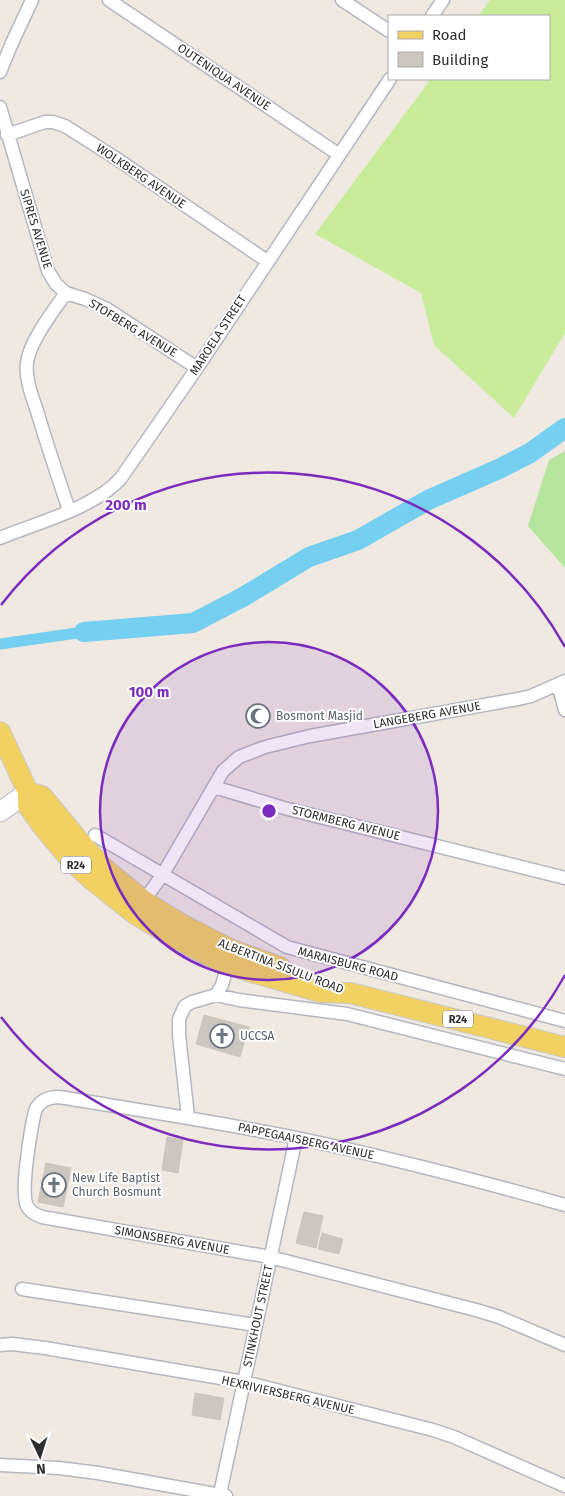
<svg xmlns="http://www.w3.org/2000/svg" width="565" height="1496" viewBox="0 0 565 1496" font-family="'Fira Sans',sans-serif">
  <rect width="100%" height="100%" fill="#efe9e1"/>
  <path fill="#b6e59e" d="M 565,451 L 565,568 L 528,526 L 549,460 Z"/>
  <path fill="#c9ec9a" d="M 490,0 L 565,0 L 565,333 L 514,418 L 434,345 L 421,293 L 315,234 L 431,79 L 549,79 L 549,16 L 478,16 Z"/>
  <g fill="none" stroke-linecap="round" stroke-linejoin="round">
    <path stroke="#75cff0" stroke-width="11" d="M 0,644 L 84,632"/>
    <path stroke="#75cff0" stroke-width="20" d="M 84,632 L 193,623 L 243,597 L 309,557 L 358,540 L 428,500 L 501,468 L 530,453 L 565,428"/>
  </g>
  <path fill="#cbc7bf" stroke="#cbc5ba" d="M 204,1015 L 249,1027 L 240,1057 L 196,1044 Z
    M 167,1137 L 183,1140 L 178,1173 L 162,1170 Z
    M 46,1163 L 71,1168 L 63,1207 L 38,1202 Z
    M 304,1212 L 323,1216 L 316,1248 L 296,1243 Z
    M 322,1233 L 343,1239 L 339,1254 L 318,1249 Z
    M 195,1393 L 224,1398 L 220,1420 L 192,1415 Z"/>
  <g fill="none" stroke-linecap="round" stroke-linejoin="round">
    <g stroke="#b4b7c1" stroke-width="15">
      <path id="street" d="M 109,0 L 338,154
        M 342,0 L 389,31
        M 432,16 L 443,0
        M 0,72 L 12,43 L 32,0
        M 0,107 L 48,271 L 56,284 L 66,293 L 85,299 L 107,309 L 197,368
        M 7,135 L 45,122 L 53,122 L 65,126 L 114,157 L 267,261
        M 66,293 C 54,310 29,342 27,363 C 25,379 32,396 37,411 C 47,445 58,477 69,510
        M 0,538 C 36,523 95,508 121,478 L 197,368 L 390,79
        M 558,684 L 565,710
        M 214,787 L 284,808 L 565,878
        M 95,835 L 287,947 L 565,1021
        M 141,905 L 163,874 L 223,771 L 239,757 L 265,747 L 310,736 L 518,699 L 531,696 L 565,681
        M 216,995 L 222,985 L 229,960
        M 188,1117 L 179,1035 L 179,1019 L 185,1006 L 192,1002 L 216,995 L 239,1000 L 347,1014 L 565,1069
        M 565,1205 C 476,1180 387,1157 297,1138 C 218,1122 138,1110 59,1097 C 48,1097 39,1101 35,1111 C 31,1129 20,1191 27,1206 C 30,1212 36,1215 42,1217 L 270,1257 L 476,1310 L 499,1317 L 565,1345
        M 22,1289 L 256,1325
        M 0,1345 L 12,1344 L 45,1348 L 244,1382 L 433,1430 L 454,1437 L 565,1486
        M 0,1465 L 59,1468 L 98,1473 L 226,1496
        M 220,1494 L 296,1138"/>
    </g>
    <g stroke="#b4b7c1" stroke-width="21">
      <path id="secondary" d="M 0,812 L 28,792"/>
    </g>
    <g stroke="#c9c9c9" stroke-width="22">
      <path id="primary" d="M 0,732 L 28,792 L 28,806 L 44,828 L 70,859 L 91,879 L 135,914 L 175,938 L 228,965 L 320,992 L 350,993 L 565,1047
        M 28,792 L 42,796 L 85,848 L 105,869 L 144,901 L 183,925 L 232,950 L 280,967"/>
    </g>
    <use href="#street" stroke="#fff" stroke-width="12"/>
    <use href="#secondary" stroke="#fff" stroke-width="19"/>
    <use href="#primary" stroke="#f2d163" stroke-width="20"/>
  </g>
  <circle cx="269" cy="811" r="169" fill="#7b2cbf" fill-opacity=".12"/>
  <g fill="none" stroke="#7b2cbf" stroke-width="2.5">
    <circle cx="269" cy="811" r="169"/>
    <path d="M565 975A338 338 0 0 1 1 1017M1 605A338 338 0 0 1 565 647"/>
  </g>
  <defs>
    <g id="mosque-ring" transform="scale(1.25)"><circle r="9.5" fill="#fff" stroke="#6b7280" stroke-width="1.5"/><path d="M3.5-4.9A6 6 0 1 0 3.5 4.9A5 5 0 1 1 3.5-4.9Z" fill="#6b7280"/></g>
    <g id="church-ring" transform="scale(1.25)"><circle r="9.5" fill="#fff" stroke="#6b7280" stroke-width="1.5"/><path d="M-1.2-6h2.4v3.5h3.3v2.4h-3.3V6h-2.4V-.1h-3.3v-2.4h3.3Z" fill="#6b7280"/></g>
  </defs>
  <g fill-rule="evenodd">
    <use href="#mosque-ring" x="258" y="716"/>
    <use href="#church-ring" x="222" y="1036"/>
    <use href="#church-ring" x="54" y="1185"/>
  </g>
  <g text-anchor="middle" stroke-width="4" stroke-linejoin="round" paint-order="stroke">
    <g fill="#fff" stroke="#6d6d6d" stroke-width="1">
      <rect x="61" y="856.5" width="30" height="17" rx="4"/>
      <rect x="443" y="1010.5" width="30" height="17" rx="4"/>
    </g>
    <g font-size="11" font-weight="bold" fill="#2e2e2e">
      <text x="76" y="869">R24</text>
      <text x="458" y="1023">R24</text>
    </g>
    <g font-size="12" fill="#2e2e2e" stroke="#fff">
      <text transform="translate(224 77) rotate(34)" y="4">OUTENIQUA AVENUE</text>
      <text transform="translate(141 176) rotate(34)" y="4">WOLKBERG AVENUE</text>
      <text transform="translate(36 229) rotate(73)" y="4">SIPRES AVENUE</text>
      <text transform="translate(133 328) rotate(31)" y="4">STOFBERG AVENUE</text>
      <text transform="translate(218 335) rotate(-57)" y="4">MAROELA STREET</text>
      <text transform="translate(427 715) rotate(-10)" y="4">LANGEBERG AVENUE</text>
      <text transform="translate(346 823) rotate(14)" y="4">STORMBERG AVENUE</text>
      <text transform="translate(348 964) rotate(15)" y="4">MARAISBURG ROAD</text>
      <text transform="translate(281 966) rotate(21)" y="4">ALBERTINA SISULU ROAD</text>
      <text transform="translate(306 1141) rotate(12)" y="4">PAPPEGAAISBERG AVENUE</text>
      <text transform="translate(172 1240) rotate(10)" y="4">SIMONSBERG AVENUE</text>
      <text transform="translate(258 1316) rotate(-78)" y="4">STINKHOUT STREET</text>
      <text transform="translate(288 1395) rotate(13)" y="4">HEXRIVIERSBERG AVENUE</text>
    </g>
    <g font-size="12" fill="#5b616d" stroke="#fff" text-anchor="start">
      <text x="276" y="720">Bosmont Masjid</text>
      <text x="240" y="1040">UCCSA</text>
      <text x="72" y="1182">New Life Baptist<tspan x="72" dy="14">Church Bosmunt</tspan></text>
    </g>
  </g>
  <circle cx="269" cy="811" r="8" fill="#7b2cbf" stroke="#fff" stroke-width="2.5"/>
  <g font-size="15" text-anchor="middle" font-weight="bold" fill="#7b2cbf" stroke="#fff" stroke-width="4" stroke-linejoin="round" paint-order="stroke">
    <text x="126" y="510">200 m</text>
    <text x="149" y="697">100 m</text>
  </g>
  <rect x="388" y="15" width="162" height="65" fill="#ffffff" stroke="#ababab"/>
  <rect x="398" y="31" width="25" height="8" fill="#f2d163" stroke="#ababab"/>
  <text x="432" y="40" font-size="15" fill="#2e2e2e">Road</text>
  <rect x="398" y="52" width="25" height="15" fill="#cbc7bf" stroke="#ababab"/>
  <text x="432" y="65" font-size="15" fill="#2e2e2e">Building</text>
  <g transform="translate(40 1456) rotate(176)" stroke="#ffffff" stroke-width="4" paint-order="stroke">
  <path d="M0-4L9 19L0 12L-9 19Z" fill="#2e2e2e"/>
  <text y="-8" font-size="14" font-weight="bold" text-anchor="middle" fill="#2e2e2e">N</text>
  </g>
</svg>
